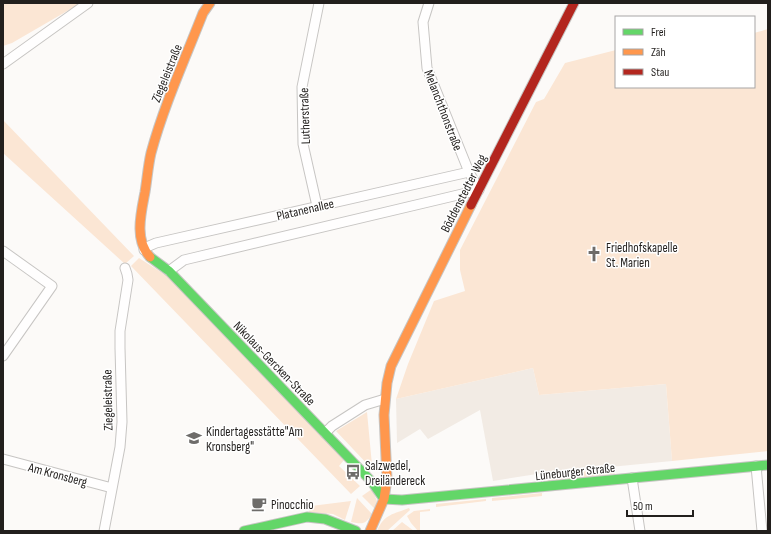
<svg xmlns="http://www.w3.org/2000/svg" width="771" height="534" viewBox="0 0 771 534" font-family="'Sofia Sans Condensed',sans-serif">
  <rect width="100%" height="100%" fill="#fcfaf8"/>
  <path fill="#f2ebe4" d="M 533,368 L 539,395 L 666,384 L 672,461 L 537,474 L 493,481 L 480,410 L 428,439 L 420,429 L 397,443 L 396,399 Z"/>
  <path fill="#fbe6d4" d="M 3,3 L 81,3 L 12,43 L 3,46 Z
    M 768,29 L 768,451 L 672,461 L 666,384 L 539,395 L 533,368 L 396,399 L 408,364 L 434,301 L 465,291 L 460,270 L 460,250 L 536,102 L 544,99 L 565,63 L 616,50 L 616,87 L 754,87 L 754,33 Z
    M 3,120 L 134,256 L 125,264 L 3,153 Z
    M 139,258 L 167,276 L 344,460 L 339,466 L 360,486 L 351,494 L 131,266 Z
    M 367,412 L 372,465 L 370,467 L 336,431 Z
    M 614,468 L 615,474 L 544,482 L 544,476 Z
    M 372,489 L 377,501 L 375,509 L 362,496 Z
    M 542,493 L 542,496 L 492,501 L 492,498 Z
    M 357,498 L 372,514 C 365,525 363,524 351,522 Z
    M 486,499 L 486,501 L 436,507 L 436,504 Z
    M 351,501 L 345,520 L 333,514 L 309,512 L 311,506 Z
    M 409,508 L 410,510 L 387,531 L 377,531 C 384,514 394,514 409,508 Z
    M 430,509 L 430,511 L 420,512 L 420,531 L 418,531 L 411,523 L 407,516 L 414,511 Z
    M 402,522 L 414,531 L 392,531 Z"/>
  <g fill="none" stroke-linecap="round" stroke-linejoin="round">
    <g stroke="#c7c5c3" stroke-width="11">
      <path id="street" d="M 3,64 L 88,3
        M 317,206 L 303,144 L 302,87 L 319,3
        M 144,250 L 149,246 L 156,243 L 469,172
        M 3,251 L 52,286 L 3,356
        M 169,271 L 184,260 L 479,190 L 469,172 L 427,68 L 423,22 L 429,3
        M 325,433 L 332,426 L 365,405 L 385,399
        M 3,459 L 112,488
        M 756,466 L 762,531
        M 632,478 L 640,531
        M 104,531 L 120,447 L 122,422 L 120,348 L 120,331 L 128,280 L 127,274 L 125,268"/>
    </g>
    <g stroke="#c7c5c3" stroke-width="11">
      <path id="fast" d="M 150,257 L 169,271 L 372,482 L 384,499
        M 384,499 L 402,500 L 768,465
        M 244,531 L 307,517 L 325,519 L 356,531"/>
    </g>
    <g stroke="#c7c5c3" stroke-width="11">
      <path id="slow" d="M 150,257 C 134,240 141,213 145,192 C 147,180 148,166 151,153 C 164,105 185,59 203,13 L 210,3
        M 370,531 L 384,499 L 387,479 L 384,415 L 387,383 L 391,366 L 471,205"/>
    </g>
    <g stroke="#c7c5c3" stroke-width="11">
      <path id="jam" d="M 471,205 L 574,3"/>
    </g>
    <use href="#street" stroke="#fffefe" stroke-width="9"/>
    <use href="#fast" stroke="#63d668" stroke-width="9"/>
    <use href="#slow" stroke="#ff974d" stroke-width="9"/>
    <use href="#jam" stroke="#b3261e" stroke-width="9"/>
  </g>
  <defs>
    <g id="church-bare" transform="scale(1.2)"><path d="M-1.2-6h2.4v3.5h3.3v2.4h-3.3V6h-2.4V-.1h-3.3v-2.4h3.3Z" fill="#6e6c6a" stroke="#fff" stroke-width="2.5" paint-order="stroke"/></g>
    <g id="school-bare" transform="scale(1.2)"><path d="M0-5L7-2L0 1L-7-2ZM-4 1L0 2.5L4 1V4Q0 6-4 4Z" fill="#6e6c6a" stroke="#fff" stroke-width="2.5" paint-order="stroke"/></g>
    <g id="bus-bare" transform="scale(1.2)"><path d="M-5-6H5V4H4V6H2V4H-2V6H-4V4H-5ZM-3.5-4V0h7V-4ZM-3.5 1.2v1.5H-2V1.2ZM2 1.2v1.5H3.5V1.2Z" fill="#6e6c6a" stroke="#fff" stroke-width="2.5" paint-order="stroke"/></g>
    <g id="cafe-bare" transform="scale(1.2)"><path d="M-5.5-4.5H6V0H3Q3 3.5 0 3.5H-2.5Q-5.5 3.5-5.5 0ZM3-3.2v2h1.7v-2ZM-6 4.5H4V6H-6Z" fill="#6e6c6a" stroke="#fff" stroke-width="2.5" paint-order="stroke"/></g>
  </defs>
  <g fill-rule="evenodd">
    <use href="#church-bare" x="594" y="254"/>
    <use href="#school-bare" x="194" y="438"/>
    <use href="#bus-bare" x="353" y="472"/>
    <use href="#cafe-bare" x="259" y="504"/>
  </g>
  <g text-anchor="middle" stroke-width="3" stroke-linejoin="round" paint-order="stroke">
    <g font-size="13" fill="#221f1d" stroke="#fff">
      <text transform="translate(166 73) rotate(-68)" y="5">Ziegeleistraße</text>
      <text transform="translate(444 110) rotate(69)" y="5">Melanchthonstraße</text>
      <text transform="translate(304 116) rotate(-92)" y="5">Lutherstraße</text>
      <text transform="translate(463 193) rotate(-63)" y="5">Böddenstedter Weg</text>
      <text transform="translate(305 209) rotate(-13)" y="5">Platanenallee</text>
      <text transform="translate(275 363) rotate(46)" y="5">Nikolaus-Gercken-Straße</text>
      <text transform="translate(107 400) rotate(-91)" y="5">Ziegeleistraße</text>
      <text transform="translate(575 471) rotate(-6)" y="5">Lüneburger Straße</text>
      <text transform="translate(58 474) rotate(15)" y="5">Am Kronsberg</text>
    </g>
    <g font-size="13" fill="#221f1d" stroke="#fff" text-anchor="start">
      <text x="606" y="252">Friedhofskapelle<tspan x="606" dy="15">St. Marien</tspan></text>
      <text x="206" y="436">Kindertagesstätte"Am<tspan x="206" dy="15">Kronsberg"</tspan></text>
      <text x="365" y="470">Salzwedel,<tspan x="365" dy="15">Dreiländereck</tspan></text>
      <text x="271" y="509">Pinocchio</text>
    </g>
  </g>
  <rect width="771" height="534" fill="none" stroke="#221f1d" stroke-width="8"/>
  <rect x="615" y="16" width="140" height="72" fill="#ffffff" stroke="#a7a5a5"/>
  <rect x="623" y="29" width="20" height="6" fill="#63d668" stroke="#a7a5a5"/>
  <text x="651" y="36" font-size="12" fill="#221f1d">Frei</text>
  <rect x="623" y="49" width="20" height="6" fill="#ff974d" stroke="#a7a5a5"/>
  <text x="651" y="56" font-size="12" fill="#221f1d">Zäh</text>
  <rect x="623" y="69" width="20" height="6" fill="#b3261e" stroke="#a7a5a5"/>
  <text x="651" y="76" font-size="12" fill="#221f1d">Stau</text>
  <path d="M627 510v6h66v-6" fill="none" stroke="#221f1d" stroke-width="2"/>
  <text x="633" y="510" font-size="12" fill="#221f1d" stroke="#ffffff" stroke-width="3" paint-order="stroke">50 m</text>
</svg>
